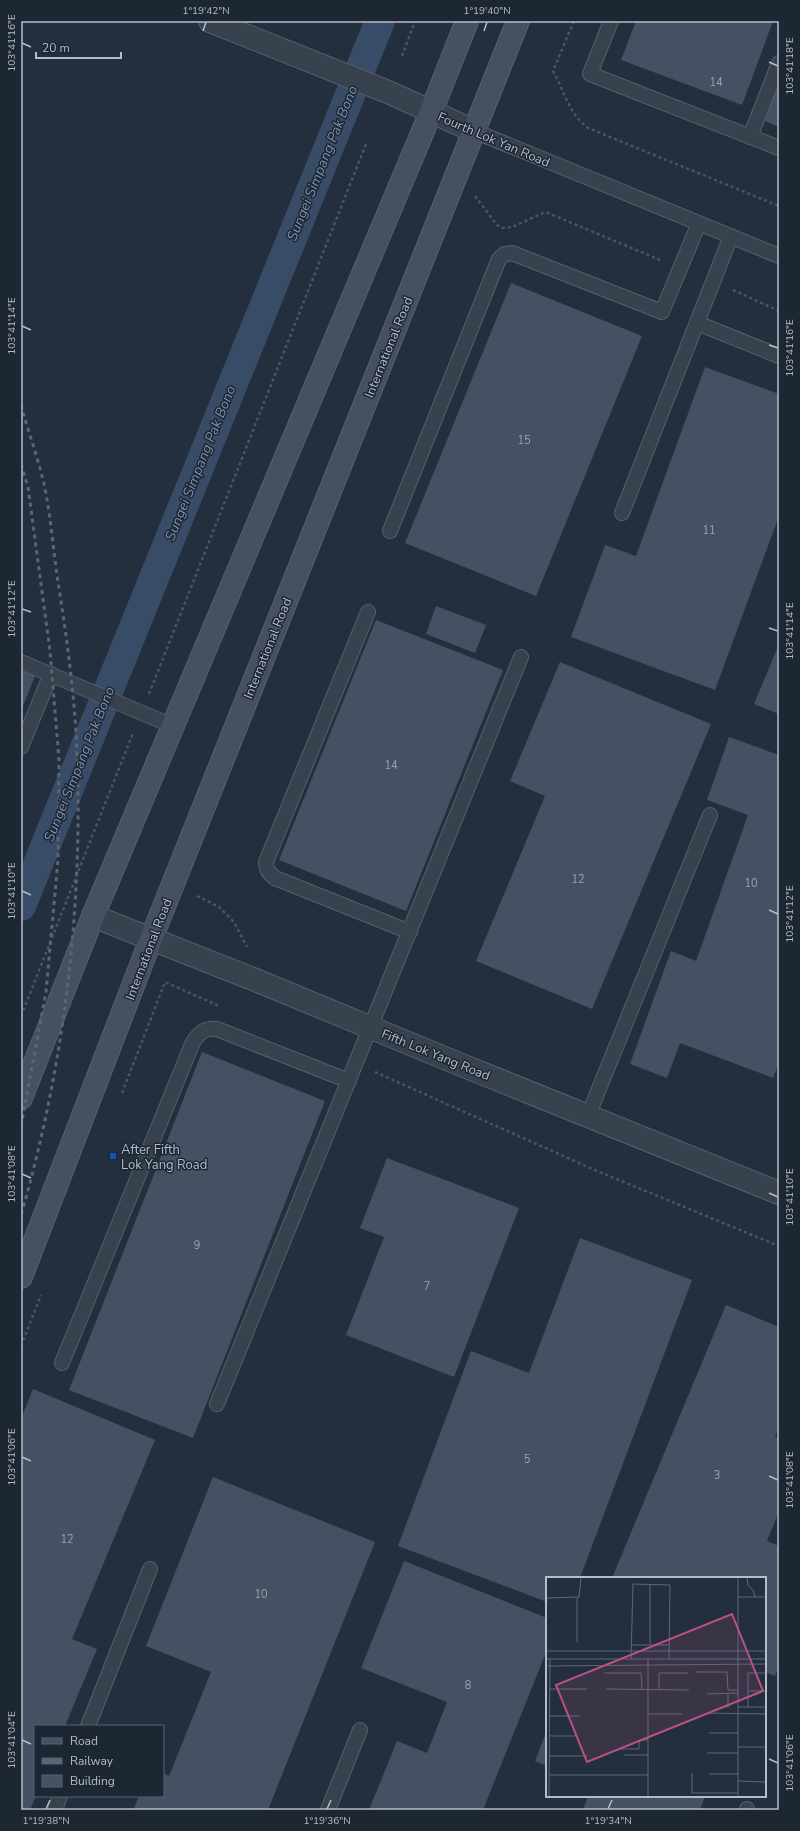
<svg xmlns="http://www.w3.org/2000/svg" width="800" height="1831" viewBox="0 0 800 1831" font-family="'Nunito Sans',sans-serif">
  <rect width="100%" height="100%" fill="#242f3e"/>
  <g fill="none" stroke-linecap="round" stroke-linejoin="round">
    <path stroke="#394c67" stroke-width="30" d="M 21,906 L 380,21"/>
  </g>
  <path fill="#455162" d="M 636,21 L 773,21 L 742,105 L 621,60 Z
    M 779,65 L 779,127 L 758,118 Z
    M 511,283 L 642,336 L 536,596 L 405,543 Z
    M 705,367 L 779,394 L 779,516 L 715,690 L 571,637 L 605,545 L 636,556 Z
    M 436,606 L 486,625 L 475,653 L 426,634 Z
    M 376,620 L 503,670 L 406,911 L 279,860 Z
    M 779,644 L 779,714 L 754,704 Z
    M 560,662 L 711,724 L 592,1009 L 476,961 L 545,796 L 510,781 Z
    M 21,670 L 35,676 L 21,711 Z
    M 729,737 L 779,755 L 779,1062 L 773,1078 L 680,1043 L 667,1078 L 630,1064 L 671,951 L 696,961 L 748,815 L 707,800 Z
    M 202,1052 L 325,1101 L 193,1438 L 69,1390 Z
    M 387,1158 L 519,1208 L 454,1377 L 346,1335 L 384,1237 L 360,1228 Z
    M 580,1238 L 692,1280 L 580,1578 L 547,1578 L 547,1602 L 398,1546 L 471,1351 L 529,1373 Z
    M 726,1305 L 779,1327 L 779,1427 L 775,1437 L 779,1438 L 779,1511 L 767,1541 L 779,1546 L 779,1667 L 775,1676 L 765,1672 L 765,1578 L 612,1578 Z
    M 33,1389 L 155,1440 L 72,1639 L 97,1649 L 65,1726 L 35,1726 L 36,1796 L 30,1810 L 21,1810 L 21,1419 Z
    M 213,1477 L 375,1542 L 268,1810 L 133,1810 L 139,1796 L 163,1796 L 163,1773 L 169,1776 L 211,1672 L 146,1646 Z
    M 404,1561 L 547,1618 L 547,1650 L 483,1810 L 369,1810 L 397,1741 L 427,1753 L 447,1702 L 361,1668 Z
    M 547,1730 L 547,1766 L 535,1761 Z
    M 588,1796 L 705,1796 L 700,1810 L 583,1810 Z"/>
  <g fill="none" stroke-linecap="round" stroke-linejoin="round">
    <g stroke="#565f6c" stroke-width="16">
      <path id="service" d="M 611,21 L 590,74 L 779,148
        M 474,131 L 779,256
        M 750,137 L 779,63
        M 697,323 L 779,356
        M 622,513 L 731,236
        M 390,531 L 499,259 L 505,254 L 512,253 L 662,312 L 699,223
        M 368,612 L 266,862 C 266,870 269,873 275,878 L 410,932
        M 21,662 L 173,726
        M 21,747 L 51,674
        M 588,1116 L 710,815
        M 62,1363 L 193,1042 C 200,1032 205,1028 217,1029 L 349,1081
        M 217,1404 L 521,657
        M 88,1726 L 150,1569
        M 55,1810 L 60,1796
        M 328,1810 L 360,1730
        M 747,1810 L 747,1809"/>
    </g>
    <g stroke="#565f6c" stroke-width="24">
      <path id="minor" d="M 210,21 L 388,92 L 474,131
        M 93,916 L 253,979 L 459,1064 L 779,1193"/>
    </g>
    <g stroke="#565f6c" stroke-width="24">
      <path id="secondary" d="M 21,1098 L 93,916 L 431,112 L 467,21
        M 21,1277 L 151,939 L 518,21"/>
    </g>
    <path stroke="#44595c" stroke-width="2.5" stroke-dasharray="3 3" stroke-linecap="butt" d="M 574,21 L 553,71 C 565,92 568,113 588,128 L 779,206
      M 402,56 L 415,21
      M 475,196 L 497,225 L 502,228 L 512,227 L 543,213 L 548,213 L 660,260
      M 733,290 L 779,311
      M 149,694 L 366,144
      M 197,896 L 219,907 L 234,922 L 247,947
      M 21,1016 L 133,733
      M 375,1072 L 597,1171 L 779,1246
      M 122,1093 L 165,982 L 219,1006
      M 21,1346 L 41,1295"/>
    <use href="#service" stroke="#38414e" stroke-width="14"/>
    <use href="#minor" stroke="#38414e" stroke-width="22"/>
    <use href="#secondary" stroke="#465061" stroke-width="22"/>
    <path stroke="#5a6575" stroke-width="3" stroke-dasharray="4 4" stroke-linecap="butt" d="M 21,405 C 28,431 38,458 44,484 C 51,516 53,550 58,582 C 67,639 75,697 77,754 C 83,909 64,1067 21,1215
      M 21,464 L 28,487 L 50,651 L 59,760 L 58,860 L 46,992 L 21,1126"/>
  </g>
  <path fill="none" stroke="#b4bcc9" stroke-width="1.5" d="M 203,31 L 206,22M 484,31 L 487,22M 22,43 L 31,47M 769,62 L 778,66M 22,326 L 31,330M 769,345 L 778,348M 22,609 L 31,612M 769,628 L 778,631M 22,891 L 31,895M 769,910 L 778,914M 22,1174 L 31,1178M 769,1193 L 778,1197M 22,1457 L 31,1461M 769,1476 L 778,1480M 22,1740 L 31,1744M 769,1759 L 778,1763M 46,1809 L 50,1800M 327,1809 L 331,1800M 608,1809 L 612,1800"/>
  <rect fill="#1a4fb4" stroke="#1d2633" stroke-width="1.5" x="109" y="1152" width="8" height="8" rx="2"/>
  <g text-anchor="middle" stroke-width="3" stroke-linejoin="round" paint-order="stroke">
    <g font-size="11" fill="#98a1af">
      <text x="716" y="86">14</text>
      <text x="524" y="444">15</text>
      <text x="709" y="534">11</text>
      <text x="391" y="769">14</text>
      <text x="578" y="883">12</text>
      <text x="751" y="887">10</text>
      <text x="197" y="1249">9</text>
      <text x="427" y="1290">7</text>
      <text x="527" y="1463">5</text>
      <text x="717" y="1479">3</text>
      <text x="67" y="1543">12</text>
      <text x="261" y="1598">10</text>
      <text x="468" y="1689">8</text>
    </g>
    <g font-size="13" fill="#b4bcc9" stroke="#1d2633">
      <text transform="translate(494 139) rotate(23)" y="5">Fourth Lok Yan Road</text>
      <text transform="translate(388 347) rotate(-68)" y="5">International Road</text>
      <text transform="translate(267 648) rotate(-68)" y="5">International Road</text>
      <text transform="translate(148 949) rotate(-69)" y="5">International Road</text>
      <text transform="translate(436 1054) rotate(22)" y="5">Fifth Lok Yang Road</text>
    </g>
    <g font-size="13" fill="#b4bcc9" stroke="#1d2633" text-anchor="start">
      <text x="121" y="1154">After Fifth<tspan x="121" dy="15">Lok Yang Road</tspan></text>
    </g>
    <g font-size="14" font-style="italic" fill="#7c92b1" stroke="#1d2633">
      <text transform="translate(322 163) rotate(-68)" y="5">Sungei Simpang Pak Bono</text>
      <text transform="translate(200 463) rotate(-68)" y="5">Sungei Simpang Pak Bono</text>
      <text transform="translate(79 764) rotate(-68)" y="5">Sungei Simpang Pak Bono</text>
    </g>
  </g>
  <g transform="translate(546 1577)">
    <rect width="220" height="220" fill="#242f3e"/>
    <path fill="none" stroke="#394c67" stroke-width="2" d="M 0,74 L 220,74"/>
    <path fill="none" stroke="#5e6776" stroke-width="1" d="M 201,1 L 202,8 L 207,13 L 209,20M 192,20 L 220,20M 31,21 L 31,65M 0,38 L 1,21 L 33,20 L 35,1M 85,68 L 123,68M 104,68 L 104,7M 102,81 L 102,219M 0,82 L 220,82M 85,82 L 87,7 L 124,8 L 123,82M 0,89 L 220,87M 150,95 L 181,95 L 182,113 L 192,113M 58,96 L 95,96 L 96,112M 3,112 L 41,112M 60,112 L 143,113M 113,112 L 113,96 L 142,96M 202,114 L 220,114M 182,116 L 182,131M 161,117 L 192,116M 192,130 L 220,130M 202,130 L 202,96 L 220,96M 161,136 L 220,137M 102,137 L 136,137M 3,139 L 34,139M 163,156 L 192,156M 3,159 L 30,159M 192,170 L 220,170M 73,172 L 93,172 L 93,163 L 102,163M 161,176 L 192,176M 78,178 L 102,178M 3,179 L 41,179M 146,196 L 146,216 L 192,216M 163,197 L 192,197M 3,198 L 102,198M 192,204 L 220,205M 3,219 L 4,82M 192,219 L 192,1"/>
    <path fill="#bd5182" fill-opacity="0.15" stroke="#bd5182" stroke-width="2" d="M 186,37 L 217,114 L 41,185 L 10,108 Z"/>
    <rect width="220" height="220" fill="none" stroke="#b4bcc9" stroke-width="2"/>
  </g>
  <rect width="800" height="1831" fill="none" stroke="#1d2633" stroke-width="44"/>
  <rect x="34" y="1725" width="130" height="72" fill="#1d2633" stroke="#59626f"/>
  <rect x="42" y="1738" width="20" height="6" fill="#465061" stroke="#59626f"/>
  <text x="70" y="1745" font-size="12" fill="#b4bcc9">Road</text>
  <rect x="42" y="1758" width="20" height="6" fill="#5a6575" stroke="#59626f"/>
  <text x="70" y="1765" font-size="12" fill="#b4bcc9">Railway</text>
  <rect x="42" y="1775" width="20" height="12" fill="#455162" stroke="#59626f"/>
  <text x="70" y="1785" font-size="12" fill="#b4bcc9">Building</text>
  <path d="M36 52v6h85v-6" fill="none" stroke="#b4bcc9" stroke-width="2"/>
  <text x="42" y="52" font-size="12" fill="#b4bcc9" stroke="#1d2633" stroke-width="3" paint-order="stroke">20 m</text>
  <rect x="22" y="22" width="756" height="1787" fill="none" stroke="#b4bcc9" stroke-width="1.5"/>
  <g font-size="10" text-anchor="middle" fill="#b4bcc9">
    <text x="206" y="14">1°19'42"N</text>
    <text x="487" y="14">1°19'40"N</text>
    <text transform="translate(11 43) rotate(-90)" y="4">103°41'16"E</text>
    <text transform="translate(789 66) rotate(-90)" y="4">103°41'18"E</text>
    <text transform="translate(11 326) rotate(-90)" y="4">103°41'14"E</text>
    <text transform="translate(789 348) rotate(-90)" y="4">103°41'16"E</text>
    <text transform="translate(11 609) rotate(-90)" y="4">103°41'12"E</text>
    <text transform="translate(789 631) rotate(-90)" y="4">103°41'14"E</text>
    <text transform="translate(11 891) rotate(-90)" y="4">103°41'10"E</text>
    <text transform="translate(789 914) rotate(-90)" y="4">103°41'12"E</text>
    <text transform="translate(11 1174) rotate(-90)" y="4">103°41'08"E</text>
    <text transform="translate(789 1197) rotate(-90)" y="4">103°41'10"E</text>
    <text transform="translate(11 1457) rotate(-90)" y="4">103°41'06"E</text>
    <text transform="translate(789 1480) rotate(-90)" y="4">103°41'08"E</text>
    <text transform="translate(11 1740) rotate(-90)" y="4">103°41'04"E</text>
    <text transform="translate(789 1763) rotate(-90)" y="4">103°41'06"E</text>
    <text x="46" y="1824">1°19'38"N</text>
    <text x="327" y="1824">1°19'36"N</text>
    <text x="608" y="1824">1°19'34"N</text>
  </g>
</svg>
